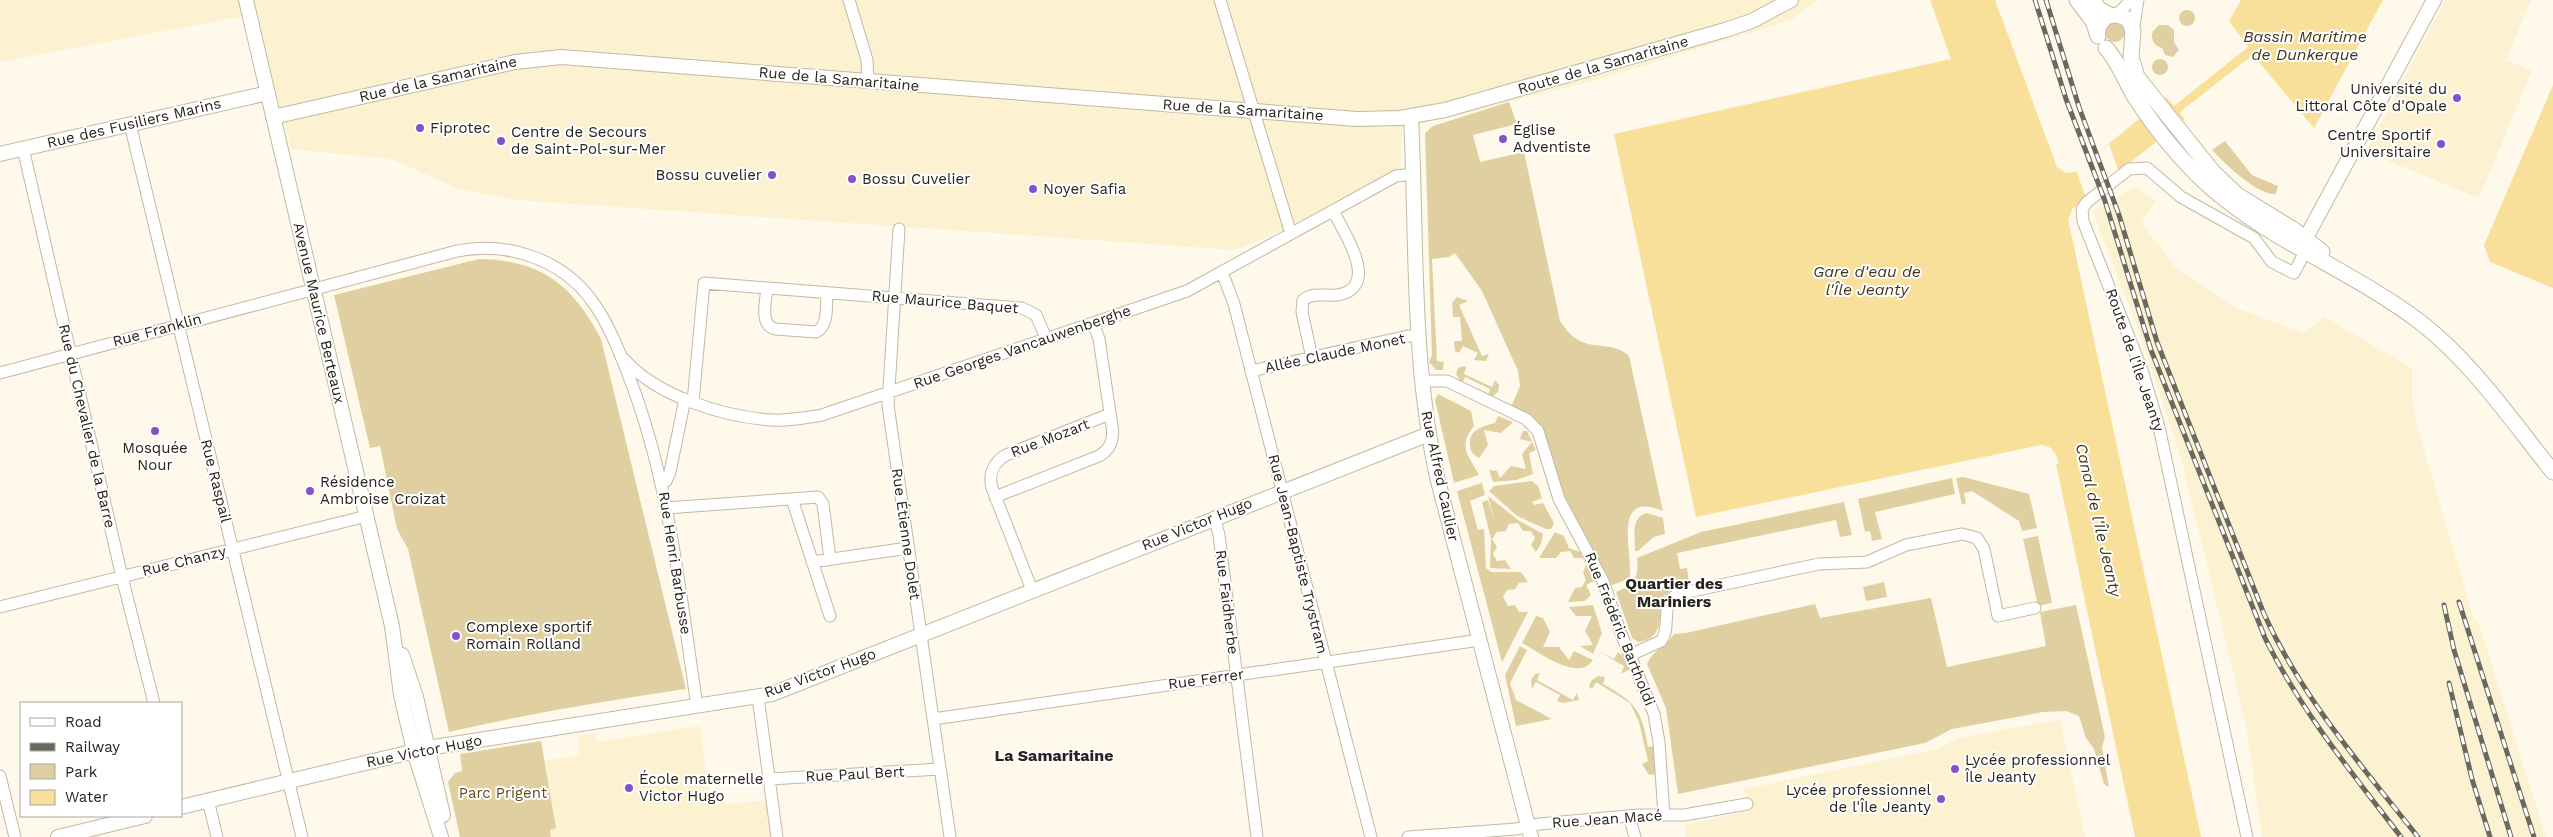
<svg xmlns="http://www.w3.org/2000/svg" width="2553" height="837" viewBox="0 0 2553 837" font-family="'Work Sans',sans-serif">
  <rect width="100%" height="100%" fill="#fef9eb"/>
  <path fill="#fcf2d2" d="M 0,0 L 1817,0 L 1791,20 L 1597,80 L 1402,129 L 1400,182 L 1235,250 L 518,200 L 459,189 L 391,159 L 291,149 L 255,14 L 0,62 Z
    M 2445,0 L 2531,0 L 2506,60 L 2532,71 L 2479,198 L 2366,152 Z
    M 2135,187 L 2156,200 L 2142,223 L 2175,267 L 2236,308 L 2304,333 L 2324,317 L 2412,368 L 2412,398 L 2416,423 L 2475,622 L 2478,621 L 2481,630 L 2546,837 L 2262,837 L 2246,725 L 2182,462 L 2141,337 L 2093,212 Z
    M 2060,720 L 2085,837 L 1686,837 L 1684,825 L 1748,811 L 1744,789 L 1937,749 L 1958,738 Z
    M 700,726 L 710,800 L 719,799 L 719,795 L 724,795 L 726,805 L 767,800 L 771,837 L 551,837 L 550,829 L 556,828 L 544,761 L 580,755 L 578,736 L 595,733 L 597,742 Z"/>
  <path fill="#e0d0a1" d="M2179 18a8 8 0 1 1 16 0a8 8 0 1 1-16 0Z
    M2105 32a10 10 0 1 1 20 0a10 10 0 1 1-20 0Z
    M 2159,25 L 2168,25 L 2174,30 L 2174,42 L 2179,50 L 2173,57 L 2165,55 L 2162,48 C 2154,46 2150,40 2153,31 Z
    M2152 67a8 8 0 1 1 16 0a8 8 0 1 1-16 0Z
    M 1509,102 L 1517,124 L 1473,135 L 1480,162 L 1524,152 L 1560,321 C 1566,329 1571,337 1580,341 C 1596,349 1615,342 1629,356 L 1663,511 C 1612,490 1632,549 1630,576 L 1626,580 L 1612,585 L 1567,503 L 1546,438 L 1540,426 L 1511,407 L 1520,386 L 1518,371 L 1482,291 L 1455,253 L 1449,257 L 1432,259 L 1437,361 L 1444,362 L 1443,370 L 1436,370 L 1429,362 L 1432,355 L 1425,133 L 1433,126 Z
    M 2225,141 L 2252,175 L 2278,186 L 2276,194 C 2258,196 2224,163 2212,150 Z
    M 479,259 C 541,260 573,285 601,339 L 686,689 C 606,701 527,714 449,732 L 408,549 L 397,529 L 380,446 L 370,448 L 334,295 Z
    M 1457,297 L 1468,301 L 1459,305 L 1482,356 L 1489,354 L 1486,361 L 1474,360 L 1478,353 L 1463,346 L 1459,353 L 1455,351 L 1454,341 L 1462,341 L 1460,317 L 1453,317 L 1452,303 Z
    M 1464,366 L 1466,367 L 1464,374 L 1492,387 L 1495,380 L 1499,385 L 1498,392 L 1493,396 L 1488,396 L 1490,389 L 1465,377 L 1462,384 L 1456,374 L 1458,368 Z
    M 1438,394 L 1471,411 L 1474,426 C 1457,448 1469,455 1479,475 L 1454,483 L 1435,400 Z
    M 1498,416 L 1513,422 L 1501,433 L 1484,430 L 1488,445 L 1479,458 C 1473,455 1470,451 1470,445 C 1468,430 1483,426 1495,423 Z
    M 1523,431 L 1527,431 L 1536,450 L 1529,453 L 1533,474 L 1516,480 L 1493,482 L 1489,470 L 1497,471 L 1500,478 L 1511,466 L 1526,469 L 1522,454 L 1532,442 L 1520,439 Z
    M 1963,477 L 2029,494 L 2037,528 L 2022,531 L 2019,521 L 1972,491 L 1964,493 L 1966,503 L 1962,505 L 1956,478 Z
    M 1952,478 L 1955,494 L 1875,512 L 1882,539 L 1872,541 L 1870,531 L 1865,532 L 1858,499 Z
    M 1532,481 L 1538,486 L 1542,498 L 1532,502 L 1534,505 L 1543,503 L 1554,523 L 1551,529 L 1546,529 L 1517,516 L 1489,491 L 1494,486 Z
    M 1482,483 L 1485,495 L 1470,501 L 1478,530 L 1484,529 L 1486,568 L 1491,572 L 1521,572 L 1528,582 L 1519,583 L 1515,589 L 1507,590 L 1503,597 L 1508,606 L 1515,605 L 1519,612 L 1528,612 L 1502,662 L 1457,491 Z
    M 1488,496 L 1518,520 L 1543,534 L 1541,544 L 1536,552 L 1531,545 L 1535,538 L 1531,531 L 1523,531 L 1518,523 L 1509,524 L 1506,531 L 1497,532 L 1492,539 L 1497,547 L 1493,554 L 1497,561 L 1505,560 L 1511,569 L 1490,568 L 1491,539 L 1482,502 L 1488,500 L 1495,523 Z
    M 1844,502 L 1852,535 L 1840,537 L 1836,520 L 1677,553 L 1680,569 L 1687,568 L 1689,584 L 1680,584 L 1661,598 C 1660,618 1663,639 1638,642 L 1632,638 L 1616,592 C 1634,584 1639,578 1637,558 L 1701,532 Z
    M 1647,513 L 1663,518 L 1665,534 L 1654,537 L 1638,551 L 1635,551 C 1635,537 1630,517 1647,513 Z
    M 1555,532 L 1564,536 L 1569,548 L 1580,552 L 1594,581 L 1586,585 L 1591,595 L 1585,601 L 1568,602 L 1575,588 L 1582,587 L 1586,580 L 1583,573 L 1586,565 L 1582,558 L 1574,558 L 1570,551 L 1561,552 L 1556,558 L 1539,558 Z
    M 2038,536 L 2052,603 L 2038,606 L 2023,539 Z
    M 1884,582 L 1887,597 L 1866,601 L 1863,587 Z
    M 1931,598 L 1947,667 L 2046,646 L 2040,612 L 2076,605 L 2105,737 L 2102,747 L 2109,787 L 2104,784 L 2094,749 L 2086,738 L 2079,716 L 2066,711 L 2043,712 L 1952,729 L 1925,743 L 1678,794 L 1666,708 L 1647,664 C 1652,651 1666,646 1674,634 L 1686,633 L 1815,604 L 1820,618 Z
    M 1593,605 L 1602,633 L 1593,654 L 1580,646 L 1593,645 L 1585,631 L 1592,616 L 1576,616 L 1569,607 Z
    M 1536,616 L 1543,618 L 1550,632 L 1543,647 L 1559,647 L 1569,660 L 1574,651 L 1593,660 C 1578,683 1539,652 1522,643 Z
    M 1520,646 L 1527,650 L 1510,683 L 1516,700 L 1552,719 L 1516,726 L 1505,675 Z
    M 1598,651 L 1614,659 L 1618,652 L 1623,656 L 1630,669 L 1621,674 L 1624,666 Z
    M 1540,673 L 1537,680 L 1573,700 L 1577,693 L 1579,700 L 1563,703 L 1557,701 L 1560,695 L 1536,682 L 1532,689 L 1531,680 L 1535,674 Z
    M 1598,676 L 1605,677 L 1603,684 C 1636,702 1642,711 1648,747 L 1654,746 L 1656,774 L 1649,775 L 1642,764 L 1648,761 L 1639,722 L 1630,703 L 1596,682 L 1592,689 L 1589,687 L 1591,681 Z
    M 541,741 L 556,828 L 550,830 L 551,837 L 460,837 L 448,782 L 455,773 L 462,771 L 460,754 Z"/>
  <path fill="#f8e09b" d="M 1930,0 L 1995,0 L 2057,167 L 2066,173 L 2074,172 L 2166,97 L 2174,106 L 2248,47 L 2229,21 L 2241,0 L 2383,0 L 2314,128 L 2253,55 L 2185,108 L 2180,113 L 2185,119 L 2073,208 L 2068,219 L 2201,837 L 2135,837 L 2056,464 L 2059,464 C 2056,453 2053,446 2041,445 L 1696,517 L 1614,134 L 1951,59 Z
    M 2553,85 L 2553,288 L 2490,262 L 2484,245 Z"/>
  <path fill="#fef9eb" d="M 2109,144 L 2119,172 L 2086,198 L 2076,170 Z"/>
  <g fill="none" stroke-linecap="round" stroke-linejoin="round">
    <g stroke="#c1b9a3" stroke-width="13">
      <path id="minor" d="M 849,0 L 867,60 L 868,82
        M 1220,0 L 1291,234
        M 2117,15 L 2131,0
        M 2133,31 L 2138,0
        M 130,124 L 302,837
        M 23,148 L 122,577 L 154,703
        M 899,229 L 888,405 L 950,837
        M 1222,272 L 1234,304 L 1371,837
        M 767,288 C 766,300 759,325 775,329 L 816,332 C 829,326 826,305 827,293
        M 1312,358 L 1302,312 L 1303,300 C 1313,292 1325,296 1337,295 C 1382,288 1344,232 1333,211
        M 624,359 C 656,396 724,417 772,420 C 788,421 805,418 822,415 L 1187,291 L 1396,176 L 1414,174
        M 1251,371 L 1408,336 L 1420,336
        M 0,373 L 457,251 C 507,241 562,259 592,301 C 607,321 617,346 626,369 C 669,475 680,593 697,706
        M 1423,381 L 1447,381 L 1526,419 L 1538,431 L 1559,499 L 1603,581 L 1620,631 L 1654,714 L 1659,742 L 1664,815
        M 693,402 L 704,283 L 1022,308 L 1036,315 L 1046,338
        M 661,479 L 666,481 L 670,472 L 685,399
        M 995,497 L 1099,456 C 1111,449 1114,439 1112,426 L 1099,339 L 1093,323
        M 792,499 L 830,616
        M 666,508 L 818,497 L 823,504 L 830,559
        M 1214,517 L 1219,535 L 1257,837
        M 812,562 L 908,548
        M 1032,590 L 992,488 C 988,474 994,462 1006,455 L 1110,414
        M 0,607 L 367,516
        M 1630,655 L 1661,641 C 1672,627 1659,602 1678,594 L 1819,564 L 1867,562 L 1906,545 L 1962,534 L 1977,538 L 1984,549 L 1998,616 L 2035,608
        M 758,697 L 777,837
        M 933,719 L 1480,640
        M 0,776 L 15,837
        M 770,779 L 940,769
        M 208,800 L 217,837
        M 1629,816 L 1635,837
        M 1408,837 L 1516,829 L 1539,824 L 1639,815 L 1684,815 L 1747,804
        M 2247,837 L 2159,427 L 2142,370 L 2083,221 L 2082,209 L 2087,202 L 2129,169 L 2147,168 L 2181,197 L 2254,238 L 2272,262 L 2294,273 L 2308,246"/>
    </g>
    <g stroke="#c1b9a3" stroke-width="16">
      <path id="tertiary" d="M 246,0 L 392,626 L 401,695 L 414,751 L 441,837
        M 273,117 L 515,62 L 561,57 L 1357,119 L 1400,118 L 1445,110 L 1725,30 L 1752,21 L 1791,0
        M 1411,117 C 1417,237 1411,363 1438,481 L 1531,837
        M 0,154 L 268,93
        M 2301,247 L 2434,0
        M 402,655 L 416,697 L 443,815
        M 181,807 L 428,748 L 772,694 L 1429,434
        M 58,837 L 145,816"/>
    </g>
    <g stroke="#c1b9a3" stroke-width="17">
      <path id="secondary" d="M 2077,0 L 2093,21 L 2098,36
        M 2092,0 L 2099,9 L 2110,15
        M 2097,34 L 2099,25 L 2107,16 L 2119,15 L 2129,20 L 2133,31 L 2131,57 L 2137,77 L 2213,172 L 2237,195 L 2294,230 L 2322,252
        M 2106,48 C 2119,62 2125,81 2135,97 C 2155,128 2180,159 2207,184 C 2270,241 2353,271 2420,322 C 2472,362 2512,421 2553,472"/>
    </g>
    <use href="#minor" stroke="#fff" stroke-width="11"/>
    <use href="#tertiary" stroke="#fff" stroke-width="14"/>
    <use href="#secondary" stroke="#fff" stroke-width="15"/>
    <g stroke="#6b685d" stroke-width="5">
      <path id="rail" d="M 2035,0 L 2066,99 L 2105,201 L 2151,350 L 2265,638 C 2301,711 2352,773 2401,837
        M 2046,0 L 2079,107 L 2119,215 L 2157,342 L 2264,614 C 2303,699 2360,764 2418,837
        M 2459,602 L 2534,837
        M 2444,605 L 2454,650 L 2511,837
        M 2449,683 L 2472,779 L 2490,837"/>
    </g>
    <use href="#rail" stroke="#fff" stroke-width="3" stroke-dasharray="9" stroke-linecap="butt"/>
  </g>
  <g fill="#8550c8" stroke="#fff" stroke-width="2">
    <circle cx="2457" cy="98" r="5"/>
    <circle cx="420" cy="128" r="5"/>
    <circle cx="1503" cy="139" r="5"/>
    <circle cx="501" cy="141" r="5"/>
    <circle cx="2441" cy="144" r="5"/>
    <circle cx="772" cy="175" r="5"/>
    <circle cx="852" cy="179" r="5"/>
    <circle cx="1033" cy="189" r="5"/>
    <circle cx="155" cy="431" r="5"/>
    <circle cx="310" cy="491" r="5"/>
    <circle cx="456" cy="636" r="5"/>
    <circle cx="1955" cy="769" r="5"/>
    <circle cx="629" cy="788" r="5"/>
    <circle cx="1941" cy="799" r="5"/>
  </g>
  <g text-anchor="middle" stroke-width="4" stroke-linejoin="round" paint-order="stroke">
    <g font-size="15" fill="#27241b" stroke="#fff">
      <text transform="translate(1603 65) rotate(-16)" y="5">Route de la Samaritaine</text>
      <text transform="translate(438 79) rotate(-13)" y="5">Rue de la Samaritaine</text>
      <text transform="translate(839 79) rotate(5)" y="5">Rue de la Samaritaine</text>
      <text transform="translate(1243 110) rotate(4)" y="5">Rue de la Samaritaine</text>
      <text transform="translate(134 123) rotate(-13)" y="5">Rue des Fusiliers Marins</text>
      <text transform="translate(945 302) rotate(5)" y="5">Rue Maurice Baquet</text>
      <text transform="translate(319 313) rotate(77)" y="5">Avenue Maurice Berteaux</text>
      <text transform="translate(157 330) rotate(-15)" y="5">Rue Franklin</text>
      <text transform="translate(1022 347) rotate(-19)" y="5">Rue Georges Vancauwenberghe</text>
      <text transform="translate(1335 353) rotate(-12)" y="5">Allée Claude Monet</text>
      <text transform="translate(2135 360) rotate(71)" y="5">Route de l'Île Jeanty</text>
      <text transform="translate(87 426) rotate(77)" y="5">Rue du Chevalier de la Barre</text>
      <text transform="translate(1050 438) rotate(-21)" y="5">Rue Mozart</text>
      <text transform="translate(1440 476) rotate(78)" y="5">Rue Alfred Caulier</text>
      <text transform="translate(216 481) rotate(76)" y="5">Rue Raspail</text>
      <text transform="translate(1197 524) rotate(-22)" y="5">Rue Victor Hugo</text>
      <text transform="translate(906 534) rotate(82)" y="5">Rue Étienne Dolet</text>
      <text transform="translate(1298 554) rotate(76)" y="5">Rue Jean-Baptiste Trystram</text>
      <text transform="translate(184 561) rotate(-14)" y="5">Rue Chanzy</text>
      <text transform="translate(675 563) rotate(81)" y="5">Rue Henri Barbusse</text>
      <text transform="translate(1227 602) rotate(83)" y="5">Rue Faidherbe</text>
      <text transform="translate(1620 629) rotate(68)" y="5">Rue Frédéric Bartholdi</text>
      <text transform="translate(820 673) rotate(-20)" y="5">Rue Victor Hugo</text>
      <text transform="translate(1206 679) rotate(-8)" y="5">Rue Ferrer</text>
      <text transform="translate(424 751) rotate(-11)" y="5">Rue Victor Hugo</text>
      <text transform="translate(855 774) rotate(-3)" y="5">Rue Paul Bert</text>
      <text transform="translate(1607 819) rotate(-4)" y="5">Rue Jean Macé</text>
    </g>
    <g font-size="15" fill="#27241b" stroke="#fff" text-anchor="start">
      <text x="2447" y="94" text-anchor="end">Université du<tspan x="2447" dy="17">Littoral Côte d'Opale</tspan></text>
      <text x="430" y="133">Fiprotec</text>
      <text x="1513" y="135">Église<tspan x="1513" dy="17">Adventiste</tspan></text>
      <text x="511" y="137">Centre de Secours<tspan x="511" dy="17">de Saint-Pol-sur-Mer</tspan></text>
      <text x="2431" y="140" text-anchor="end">Centre Sportif<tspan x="2431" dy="17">Universitaire</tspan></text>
      <text x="762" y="180" text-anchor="end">Bossu cuvelier</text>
      <text x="862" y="184">Bossu Cuvelier</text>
      <text x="1043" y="194">Noyer Safia</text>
      <text x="155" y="453" text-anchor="middle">Mosquée<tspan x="155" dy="17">Nour</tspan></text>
      <text x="320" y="487">Résidence<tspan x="320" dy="17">Ambroise Croizat</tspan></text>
      <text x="466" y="632">Complexe sportif<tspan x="466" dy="17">Romain Rolland</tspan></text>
      <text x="1965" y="765">Lycée professionnel<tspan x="1965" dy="17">Île Jeanty</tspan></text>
      <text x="639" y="784">École maternelle<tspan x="639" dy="17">Victor Hugo</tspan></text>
      <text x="1931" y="795" text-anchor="end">Lycée professionnel<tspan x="1931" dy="17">de l'Île Jeanty</tspan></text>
    </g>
    <g font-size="15" fill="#604f1c" stroke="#fff">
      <text x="503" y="798">Parc Prigent</text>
    </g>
    <g font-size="16" font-style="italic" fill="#403617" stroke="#fff">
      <text x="2305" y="42">Bassin Maritime<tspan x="2305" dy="18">de Dunkerque</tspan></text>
      <text x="1867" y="277">Gare d'eau de<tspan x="1867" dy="18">l'Île Jeanty</tspan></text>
      <text transform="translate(2099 520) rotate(77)" y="6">Canal de l'Île Jeanty</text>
    </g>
    <g font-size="16" font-weight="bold" fill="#27241b" stroke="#fff">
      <text x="1674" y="589">Quartier des<tspan x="1674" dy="18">Mariniers</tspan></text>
      <text x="1054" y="761">La Samaritaine</text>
    </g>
  </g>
  <rect x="20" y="702" width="162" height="115" fill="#ffffff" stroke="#a9a7a4"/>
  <rect x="30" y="718" width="25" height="8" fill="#ffffff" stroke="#a9a7a4"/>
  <text x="65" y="727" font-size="15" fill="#27241b">Road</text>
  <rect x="30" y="743" width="25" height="8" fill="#6b685d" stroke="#a9a7a4"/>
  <text x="65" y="752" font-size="15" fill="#27241b">Railway</text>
  <rect x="30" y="764" width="25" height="15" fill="#e0d0a1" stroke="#a9a7a4"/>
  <text x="65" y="777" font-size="15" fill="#27241b">Park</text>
  <rect x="30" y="790" width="25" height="15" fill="#f8e09b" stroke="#a9a7a4"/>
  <text x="65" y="802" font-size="15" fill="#27241b">Water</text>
</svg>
